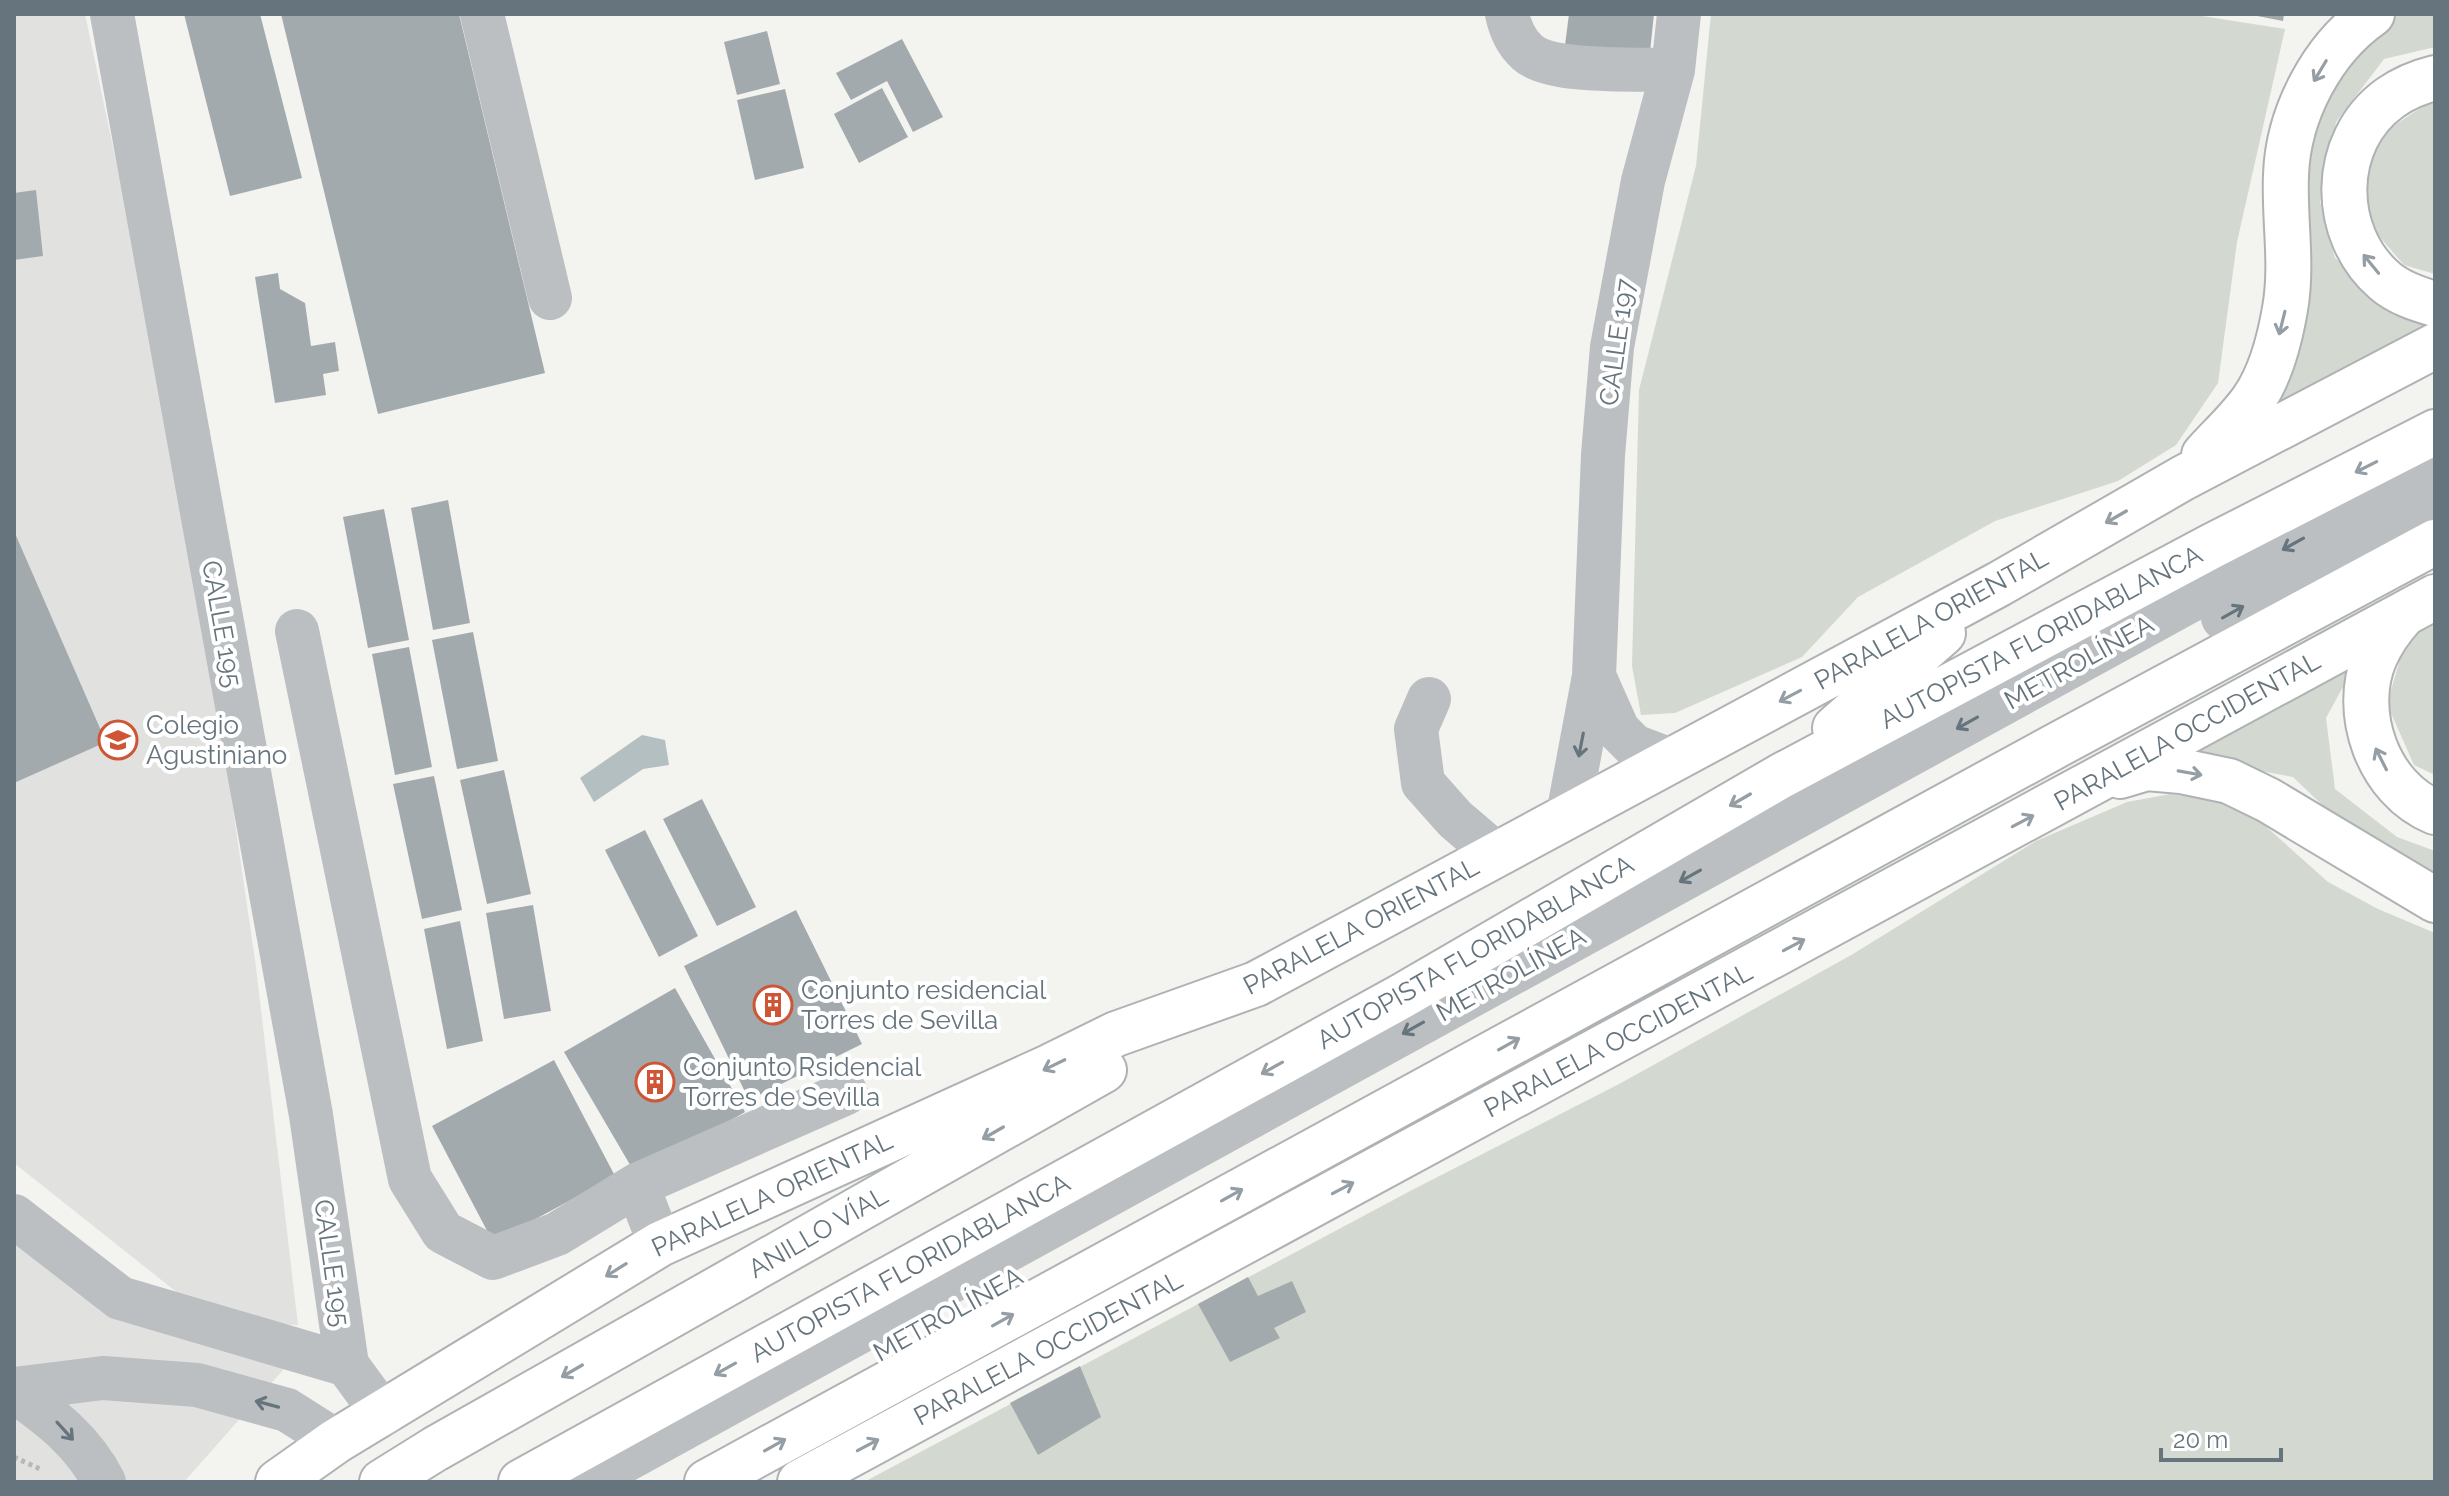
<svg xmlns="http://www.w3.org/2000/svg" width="2449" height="1496" viewBox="0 0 2449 1496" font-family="Raleway,sans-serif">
  <rect width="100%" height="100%" fill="#f3f3f0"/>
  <path fill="#e1e2e0" d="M 14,14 L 85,14 L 190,513 L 256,967 L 298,1325 L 213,1321 L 14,1163 Z
    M 14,1216 L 120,1298 L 265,1341 L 283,1370 L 184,1482 L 14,1482 Z"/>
  <path fill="#d3d8d0" d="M 1711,14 L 2189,14 L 2285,29 L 2237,242 L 2218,383 L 2176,445 L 2118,481 L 1995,521 L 1858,597 L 1802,657 L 1675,713 L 1641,715 L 1632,666 L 1639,390 L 1696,166 Z
    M 2399,14 L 2435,14 L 2435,47 L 2384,59 L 2336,122 L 2320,202 L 2335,258 L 2395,301 L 2435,313 L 2435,333 L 2257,418 L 2283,371 L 2309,309 L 2305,230 L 2296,161 L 2331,77 L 2380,21 Z
    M 2427,104 L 2435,104 L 2435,274 L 2404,265 L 2372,228 L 2364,178 L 2385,131 Z
    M 2435,619 L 2435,775 L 2414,765 L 2387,704 L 2406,639 Z
    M 2357,661 L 2326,718 L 2335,789 L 2397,837 L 2435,851 L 2435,878 L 2341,823 L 2293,777 L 2229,765 L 2186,749 Z
    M 2171,794 L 2242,805 L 2328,882 L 2378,909 L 2435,933 L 2435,1482 L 864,1482 L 1414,1189 L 1621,1083 L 1853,954 L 2036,841 L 2127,802 Z"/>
  <path fill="#b4bfc2" d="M 642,735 L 665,740 L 669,765 L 643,769 L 594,802 L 580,778 Z"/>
  <path fill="#a3aaae" d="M 184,14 L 260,14 L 302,178 L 230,196 Z
    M 281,14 L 459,14 L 545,373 L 378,414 Z
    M 1569,14 L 1654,14 L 1649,61 L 1564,53 Z
    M 2247,14 L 2284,14 L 2283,21 Z
    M 767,31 L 780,84 L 737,95 L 724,42 Z
    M 902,39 L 943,117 L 913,132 L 887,81 L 851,100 L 836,73 Z
    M 882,88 L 908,137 L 859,163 L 834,114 Z
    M 785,89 L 804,168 L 755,180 L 737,100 Z
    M 36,190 L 43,256 L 14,260 L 14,193 Z
    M 278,273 L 280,289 L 305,303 L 311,346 L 335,342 L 339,371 L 323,374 L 326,395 L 275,403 L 255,277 Z
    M 448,500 L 470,623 L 433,630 L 411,508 Z
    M 384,509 L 409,640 L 368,648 L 343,517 Z
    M 14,531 L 106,742 L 14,783 Z
    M 473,632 L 498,761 L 457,769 L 432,640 Z
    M 409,647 L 432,767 L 395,775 L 372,654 Z
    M 504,770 L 531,894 L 487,904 L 460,780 Z
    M 434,776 L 462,910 L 422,919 L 393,784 Z
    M 702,799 L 756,907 L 717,926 L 663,819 Z
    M 645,830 L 698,936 L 659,957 L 605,850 Z
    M 533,905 L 551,1011 L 504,1019 L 486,913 Z
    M 796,910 L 862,1044 L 749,1100 L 684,966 Z
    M 460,921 L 483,1041 L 447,1049 L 424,929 Z
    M 675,988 L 745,1112 L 636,1175 L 564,1052 Z
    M 554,1060 L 615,1176 L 493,1242 L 432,1126 Z
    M 1248,1277 L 1258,1296 L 1292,1281 L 1306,1312 L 1274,1328 L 1280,1338 L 1230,1362 L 1198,1304 Z
    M 1080,1366 L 1101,1417 L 1038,1455 L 1010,1403 Z"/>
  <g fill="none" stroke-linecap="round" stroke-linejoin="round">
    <g stroke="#afb2b4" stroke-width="48">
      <path id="highway" d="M 2435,78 C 2419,82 2404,88 2390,98 C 2330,141 2330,234 2385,281 C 2399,293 2417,299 2435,304
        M 2204,455 C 2220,437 2239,420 2253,400 C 2270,376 2280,338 2285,309 C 2293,264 2284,220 2286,175 C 2288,114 2322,49 2372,14
        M 2403,615 C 2391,628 2382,641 2375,657 C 2351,712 2378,789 2435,812
        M 1835,728 L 1943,633
        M 2120,776 L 2147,768 L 2181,771 L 2229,781 L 2268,800 L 2435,900
        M 278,1482 L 336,1441 L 660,1244 L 1049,1067 L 1116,1034 L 1256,984 L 1999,584 L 2183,478 L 2435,346
        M 382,1482 L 435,1449 L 1104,1070
        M 521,1482 L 1402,996 L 1781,776 L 2212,546 L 2435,432
        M 707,1482 L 2061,743 L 2435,542
        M 800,1482 L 2435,597"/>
    </g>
    <path stroke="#b5b8ba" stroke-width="5" stroke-dasharray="4 4" stroke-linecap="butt" d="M 14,1457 L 42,1470"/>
    <path stroke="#bbbfc1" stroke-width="44" d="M 112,14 L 311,1115 L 347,1365 L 383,1414
      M 482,14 L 550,298
      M 1507,14 C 1510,28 1516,42 1527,52 C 1550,74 1640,69 1673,70
      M 2223,618 L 2435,502
      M 297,631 L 410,1179 L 443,1232 L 493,1258 L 557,1234 L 637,1185 L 846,1093
      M 1594,676 L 1618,730 L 1634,746 L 1671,760
      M 1429,699 L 1416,729 L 1423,783 L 1455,819 L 1496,854
      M 1568,815 L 1594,676 L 1603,455 L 1612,347 L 1643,181 L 1673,70 L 1679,14
      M 637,1185 L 660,1244
      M 14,1216 L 120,1298 L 347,1365
      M 14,1389 L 103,1378 L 197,1385 L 287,1410 L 336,1441
      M 14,1391 C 51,1417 83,1441 104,1482
      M 586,1482 L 2435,466"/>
    <use href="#highway" stroke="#fff" stroke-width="44"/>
  </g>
  <defs><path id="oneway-shaft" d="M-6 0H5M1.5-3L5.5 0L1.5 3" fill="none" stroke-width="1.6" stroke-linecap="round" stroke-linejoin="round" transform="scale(2)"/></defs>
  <g stroke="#949ea4">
    <use href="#oneway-shaft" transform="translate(2320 71) rotate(121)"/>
    <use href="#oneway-shaft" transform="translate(2371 264) rotate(-129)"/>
    <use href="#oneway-shaft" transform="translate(2282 323) rotate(104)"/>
    <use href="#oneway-shaft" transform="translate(2366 467) rotate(153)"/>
    <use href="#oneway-shaft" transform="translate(2116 517) rotate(150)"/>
    <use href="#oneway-shaft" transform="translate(1790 696) rotate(152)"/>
    <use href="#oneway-shaft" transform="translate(2381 759) rotate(-117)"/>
    <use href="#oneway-shaft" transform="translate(2190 773) rotate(10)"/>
    <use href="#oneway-shaft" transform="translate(1740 800) rotate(150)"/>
    <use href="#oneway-shaft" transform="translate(2023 821) rotate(-28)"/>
    <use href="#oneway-shaft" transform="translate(1794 945) rotate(-28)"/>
    <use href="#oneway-shaft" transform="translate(1509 1044) rotate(-29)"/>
    <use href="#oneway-shaft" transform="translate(1054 1065) rotate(154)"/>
    <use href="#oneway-shaft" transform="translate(1272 1068) rotate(151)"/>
    <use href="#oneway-shaft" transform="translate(993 1133) rotate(150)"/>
    <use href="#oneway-shaft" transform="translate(1343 1188) rotate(-28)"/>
    <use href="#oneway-shaft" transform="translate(1232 1195) rotate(-29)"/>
    <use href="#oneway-shaft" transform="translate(616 1270) rotate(148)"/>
    <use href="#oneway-shaft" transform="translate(1003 1320) rotate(-29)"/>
    <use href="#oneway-shaft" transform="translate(725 1369) rotate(151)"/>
    <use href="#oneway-shaft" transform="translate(572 1371) rotate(150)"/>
    <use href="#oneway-shaft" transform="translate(775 1445) rotate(-29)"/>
    <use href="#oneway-shaft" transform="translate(868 1445) rotate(-28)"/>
  </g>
  <g stroke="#66747d">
    <use href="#oneway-shaft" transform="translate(2293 544) rotate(151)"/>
    <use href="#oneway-shaft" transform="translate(2233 612) rotate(-29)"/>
    <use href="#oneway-shaft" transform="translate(1967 723) rotate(151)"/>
    <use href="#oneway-shaft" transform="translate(1581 745) rotate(101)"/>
    <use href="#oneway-shaft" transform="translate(1690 876) rotate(151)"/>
    <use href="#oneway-shaft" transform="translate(1413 1028) rotate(151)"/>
    <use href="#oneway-shaft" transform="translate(267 1404) rotate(-165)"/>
    <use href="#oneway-shaft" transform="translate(65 1431) rotate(48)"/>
  </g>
  <defs>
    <g id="school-ring" transform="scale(2)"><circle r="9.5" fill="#fff" stroke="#ce5536" stroke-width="1.5"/><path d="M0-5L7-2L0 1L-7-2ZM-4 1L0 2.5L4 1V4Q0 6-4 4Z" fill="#ce5536"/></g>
    <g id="building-ring" transform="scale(2)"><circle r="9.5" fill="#fff" stroke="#ce5536" stroke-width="1.5"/><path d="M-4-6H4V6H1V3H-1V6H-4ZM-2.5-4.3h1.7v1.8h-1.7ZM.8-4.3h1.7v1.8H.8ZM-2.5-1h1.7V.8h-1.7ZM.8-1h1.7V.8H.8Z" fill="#ce5536"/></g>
  </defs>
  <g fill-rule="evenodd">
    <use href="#school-ring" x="118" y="740"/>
    <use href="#building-ring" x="773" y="1005"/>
    <use href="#building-ring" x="655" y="1082"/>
  </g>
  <g text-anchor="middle" stroke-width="8" stroke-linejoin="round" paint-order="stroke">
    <g font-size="26" fill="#66747d" stroke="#fff">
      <text transform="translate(1617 342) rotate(-82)" y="9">CALLE 197</text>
      <text transform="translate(1931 619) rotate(-29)" y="9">PARALELA ORIENTAL</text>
      <text transform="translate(222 624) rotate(80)" y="9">CALLE 195</text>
      <text transform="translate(2041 637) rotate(-28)" y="9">AUTOPISTA FLORIDABLANCA</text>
      <text transform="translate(2079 662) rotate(-29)" y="9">METROLÍNEA</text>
      <text transform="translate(2187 731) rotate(-29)" y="9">PARALELA OCCIDENTAL</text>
      <text transform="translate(1361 926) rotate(-28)" y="9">PARALELA ORIENTAL</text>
      <text transform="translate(1475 952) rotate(-30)" y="9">AUTOPISTA FLORIDABLANCA</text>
      <text transform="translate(1511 974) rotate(-29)" y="9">METROLÍNEA</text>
      <text transform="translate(1618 1040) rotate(-28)" y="9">PARALELA OCCIDENTAL</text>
      <text transform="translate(772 1194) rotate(-25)" y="9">PARALELA ORIENTAL</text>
      <text transform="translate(818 1232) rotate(-30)" y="9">ANILLO VÍAL</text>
      <text transform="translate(332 1263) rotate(82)" y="9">CALLE 195</text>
      <text transform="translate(910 1268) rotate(-29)" y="9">AUTOPISTA FLORIDABLANCA</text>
      <text transform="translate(948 1314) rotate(-29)" y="9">METROLÍNEA</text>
      <text transform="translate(1048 1348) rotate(-28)" y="9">PARALELA OCCIDENTAL</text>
    </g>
    <g font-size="26" fill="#66747d" stroke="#fff" text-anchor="start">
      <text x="146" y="734">Colegio<tspan x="146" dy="30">Agustiniano</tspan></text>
      <text x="801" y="999">Conjunto residencial<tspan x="801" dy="30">Torres de Sevilla</tspan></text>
      <text x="683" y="1076">Conjunto Rsidencial<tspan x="683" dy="30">Torres de Sevilla</tspan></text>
    </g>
  </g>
  <rect width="2449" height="1496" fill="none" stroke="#66747d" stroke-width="32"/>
  <path d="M2161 1448v12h120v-12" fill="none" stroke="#66747d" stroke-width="4"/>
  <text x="2173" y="1448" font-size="24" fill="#66747d" stroke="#ffffff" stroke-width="6" paint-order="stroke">20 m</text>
</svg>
